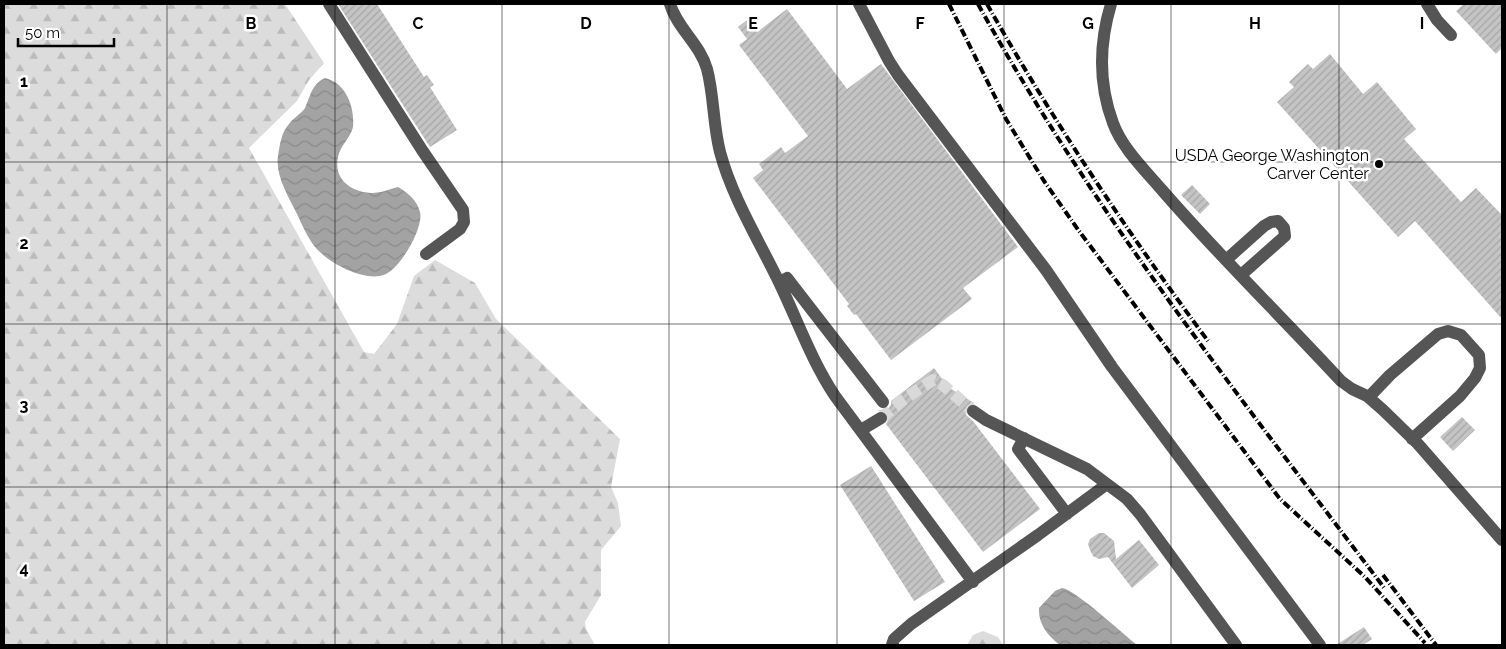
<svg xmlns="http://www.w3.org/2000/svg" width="1506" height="649" viewBox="0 0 1506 649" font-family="Raleway,sans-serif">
  <defs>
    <pattern id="forest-firs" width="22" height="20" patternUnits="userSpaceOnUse" patternTransform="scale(1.25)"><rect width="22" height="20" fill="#dcdcdc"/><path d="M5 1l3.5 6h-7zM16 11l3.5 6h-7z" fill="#bbb"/></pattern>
    <pattern id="water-waves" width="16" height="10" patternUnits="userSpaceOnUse" patternTransform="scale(1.25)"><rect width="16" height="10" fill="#a3a3a3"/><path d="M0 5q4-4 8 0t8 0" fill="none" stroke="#8b8b8b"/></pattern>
    <pattern id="building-hatch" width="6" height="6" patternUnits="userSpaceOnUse" patternTransform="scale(1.25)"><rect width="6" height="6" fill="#c4c4c4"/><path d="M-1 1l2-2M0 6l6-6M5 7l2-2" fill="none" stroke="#a7a7a7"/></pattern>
  </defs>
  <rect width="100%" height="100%" fill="#fff"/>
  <path fill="url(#forest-firs)" d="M 4,4 L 285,4 L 324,63 L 309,80 L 297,101 L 249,148 L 364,352 L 374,354 L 397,324 L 414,276 L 435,260 L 475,283 L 496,319 L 620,439 L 611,487 L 618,503 L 621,526 L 601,550 L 601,595 L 585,622 L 586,629 L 595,645 L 4,645 Z
    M 983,631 L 998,637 L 1003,645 L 967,645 L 973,635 Z"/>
  <path fill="url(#water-waves)" d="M 325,78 C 346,83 355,107 353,127 C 351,137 340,146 338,157 C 333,180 352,192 372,193 C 381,193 390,189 398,187 C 408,193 417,200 420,212 C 424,228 400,269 384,275 C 362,282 324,261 312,243 C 306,234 302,225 298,216 C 289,197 275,176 278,156 C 280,144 281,133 289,124 C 293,118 301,114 305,108 C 311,95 311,85 325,78 Z
    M 1062,588 C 1076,590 1123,634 1137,645 L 1060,645 C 1048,636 1038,624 1039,608 L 1055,591 Z"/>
  <path fill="url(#building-hatch)" d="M 338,4 L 377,4 L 424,77 L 427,75 L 434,85 L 430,87 L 457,130 L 430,147 Z
    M 1464,4 L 1502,4 L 1502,48 L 1496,54 L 1456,11 Z
    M 787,9 L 847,89 L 881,64 L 1018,247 L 963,288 L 972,299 L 891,360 L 856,314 L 854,315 L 847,306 L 849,304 L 753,178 L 763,170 L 759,164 L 781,147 L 785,153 L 808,136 L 739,45 L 747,39 L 738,27 L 747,20 L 757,32 Z
    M 1330,54 L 1363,94 L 1377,82 L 1416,129 L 1404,139 L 1461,202 L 1476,188 L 1502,215 L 1502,319 L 1415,221 L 1398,237 L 1277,102 L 1294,87 L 1289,82 L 1308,64 L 1313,69 Z
    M 1192,185 L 1210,204 L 1200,214 L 1181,195 Z
    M 934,368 L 948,387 L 974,403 L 967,406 L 965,410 L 966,415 L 973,421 L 1040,509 L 983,552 L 886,424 L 889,418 L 888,413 L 884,411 L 877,411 L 888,409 L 891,405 L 891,401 Z
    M 1462,417 L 1475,430 L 1453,451 L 1440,437 Z
    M 871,466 L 945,582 L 914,601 L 840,485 Z
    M 1099,533 L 1104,533 L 1114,541 L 1116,559 L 1139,540 L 1159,565 L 1132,588 L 1108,557 L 1099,559 L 1093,556 L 1090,550 L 1088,544 L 1090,539 Z
    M 1364,627 L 1372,639 L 1363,645 L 1336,645 Z"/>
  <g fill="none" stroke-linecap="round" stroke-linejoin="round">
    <path stroke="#d9d9d9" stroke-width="12" stroke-dasharray="12 6" stroke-linecap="butt" d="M 881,418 L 904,399 L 933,380 L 943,385 L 973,411"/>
    <path stroke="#555" stroke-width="12" d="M 329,4 L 422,150 L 463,210 L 464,222 L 460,229 L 426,254
      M 670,4 C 677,28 700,44 707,69 C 714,95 713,125 720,152 C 732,197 758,239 778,280 C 797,319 811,360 835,396 L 973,582
      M 859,4 L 889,61 L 898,75 L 1046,270 L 1112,367 L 1320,645
      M 1111,4 C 1099,44 1098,83 1113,123 C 1122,148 1145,170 1162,190 C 1219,256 1282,317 1341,381 L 1352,389 L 1367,396 L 1383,410 L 1418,444 L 1502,540
      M 1427,4 L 1437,20 L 1451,35
      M 1226,260 L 1264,226 L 1271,222 L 1278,221 L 1284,228 L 1285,236 L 1241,275
      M 779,282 L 787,278 L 883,402
      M 1369,397 L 1390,375 L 1438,334 L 1448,331 L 1461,335 L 1479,355 L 1480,368 L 1475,378 L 1460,396 L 1412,439
      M 973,411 L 986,420 L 1087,469 L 1127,499 L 1140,514 L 1236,645
      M 861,430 L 881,418
      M 1024,438 L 1018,449 L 1067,514
      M 892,645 L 894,639 L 911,624 L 1038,535 L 1107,484"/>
    <path stroke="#000" stroke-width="4" stroke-dasharray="8 2.5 1 2.5" stroke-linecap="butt" d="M 949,4 L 1006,119 L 1044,181 L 1079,231 L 1280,499 L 1365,577 L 1425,643
      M 978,4 C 1093,212 1242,400 1385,589
      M 987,4 C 1053,121 1128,233 1208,341
      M 1383,575 L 1436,645"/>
  </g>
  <path fill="none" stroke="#000" stroke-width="1" stroke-opacity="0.55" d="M 167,4 L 167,645M 335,4 L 335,645M 502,4 L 502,645M 669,4 L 669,645M 837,4 L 837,645M 1004,4 L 1004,645M 1171,4 L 1171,645M 1339,4 L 1339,645M 4,162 L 1502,162M 4,324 L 1502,324M 4,487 L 1502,487"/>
  <circle fill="#000" stroke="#fff" stroke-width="2" cx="1379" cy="164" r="5"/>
  <g text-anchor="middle" stroke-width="5" stroke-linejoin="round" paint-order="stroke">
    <g font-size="16" fill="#000" stroke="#fff" text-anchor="end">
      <text x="1369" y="161">USDA George Washington<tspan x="1369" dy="18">Carver Center</tspan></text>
    </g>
  </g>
  <g font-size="16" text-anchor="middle" font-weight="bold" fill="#000" stroke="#fff" stroke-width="5" stroke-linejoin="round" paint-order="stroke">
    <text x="251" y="29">B</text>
    <text x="418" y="29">C</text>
    <text x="586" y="29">D</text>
    <text x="753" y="29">E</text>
    <text x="920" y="29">F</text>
    <text x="1088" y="29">G</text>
    <text x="1255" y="29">H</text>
    <text x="1422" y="29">I</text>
    <text x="24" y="87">1</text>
    <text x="24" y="249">2</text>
    <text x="24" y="411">3</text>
    <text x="24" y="574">4</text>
  </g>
  <rect width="1506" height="649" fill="none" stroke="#000000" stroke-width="10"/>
  <path d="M18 38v8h96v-8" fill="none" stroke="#000000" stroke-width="2.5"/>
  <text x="25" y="38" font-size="15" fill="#000000" stroke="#ffffff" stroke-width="4" paint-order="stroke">50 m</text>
</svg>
